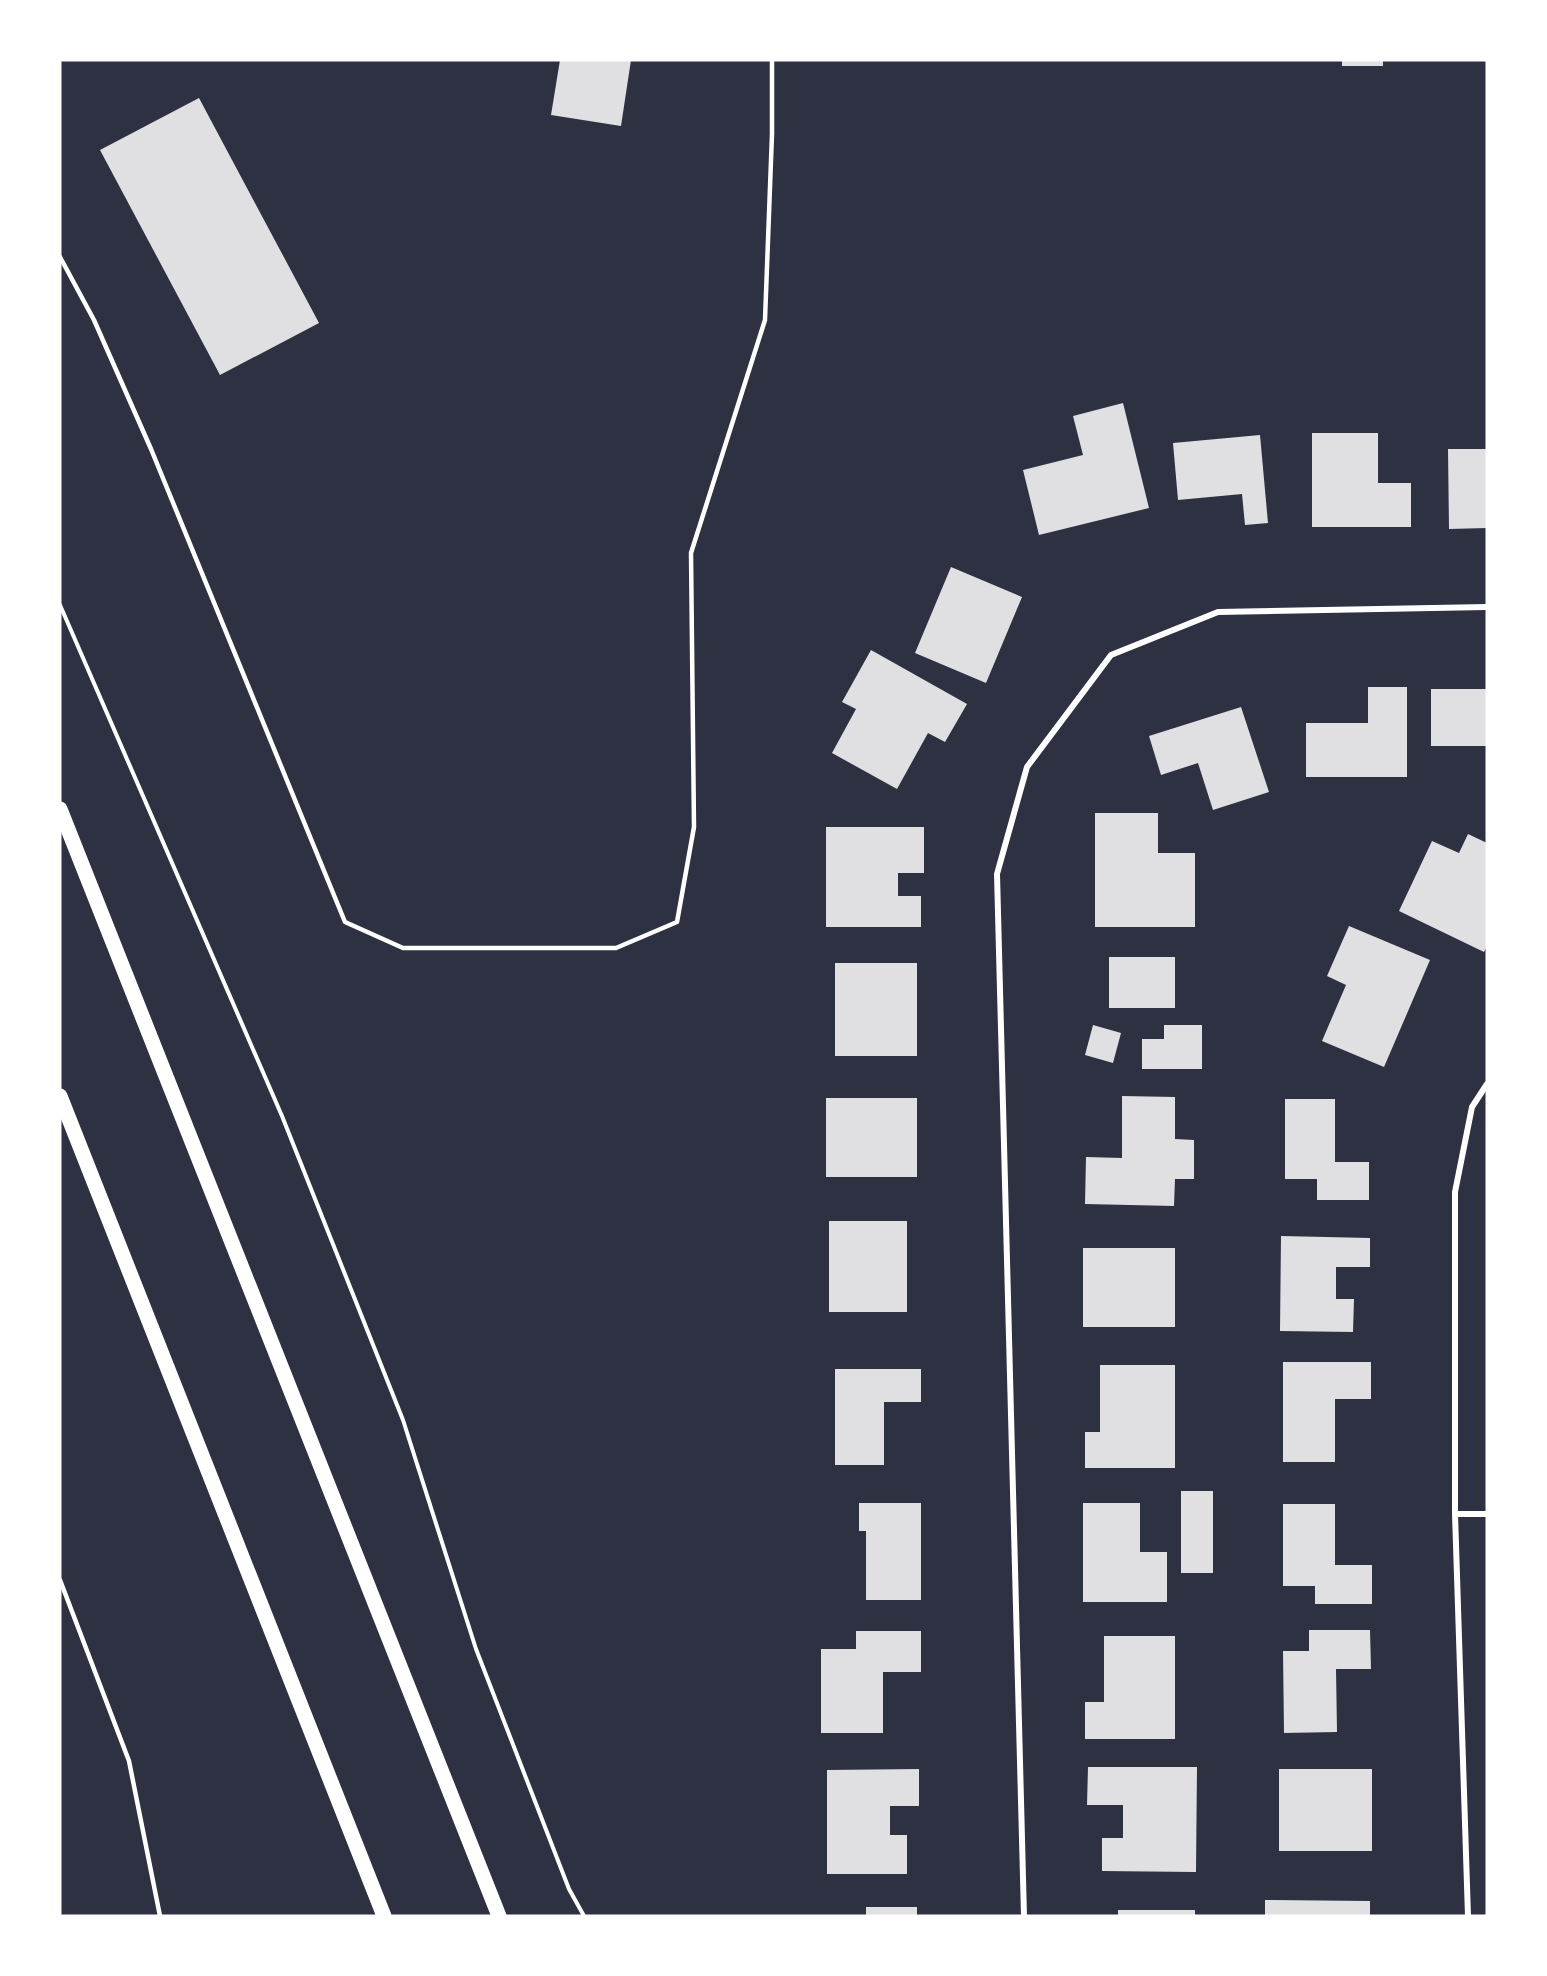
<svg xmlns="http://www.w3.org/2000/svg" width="1547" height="1976" viewBox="0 0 1547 1976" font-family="Merriweather,serif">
  <rect width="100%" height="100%" fill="#2d3142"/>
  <path fill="#e0e0e3" d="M 560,60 L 631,60 L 621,126 L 551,115 Z
    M 1342,60 L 1383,60 L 1383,66 L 1342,66 Z
    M 199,98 L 319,323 L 220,375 L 100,150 Z
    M 1123,403 L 1149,508 L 1039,535 L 1023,470 L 1083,455 L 1073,416 Z
    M 1312,433 L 1378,433 L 1378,483 L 1411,483 L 1411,527 L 1312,527 Z
    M 1260,435 L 1268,523 L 1245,525 L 1242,494 L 1178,500 L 1173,443 Z
    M 1448,449 L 1487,449 L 1487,528 L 1449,529 Z
    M 951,567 L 1022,597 L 986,683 L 915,653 Z
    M 871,650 L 967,704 L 945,742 L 928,733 L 897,789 L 832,753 L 856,709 L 842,702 Z
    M 1368,687 L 1407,687 L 1407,777 L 1306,777 L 1306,723 L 1368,723 Z
    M 1431,689 L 1487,689 L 1487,746 L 1431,746 Z
    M 1241,707 L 1269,792 L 1213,810 L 1198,763 L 1161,775 L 1149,736 Z
    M 1095,813 L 1158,813 L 1158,853 L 1195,853 L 1195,927 L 1095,927 Z
    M 826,827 L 924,827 L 924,873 L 898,873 L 898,896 L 921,896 L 921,927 L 826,927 Z
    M 1468,834 L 1487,843 L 1487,946 L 1484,952 L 1399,911 L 1432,841 L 1459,853 Z
    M 1349,926 L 1430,960 L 1384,1067 L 1322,1041 L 1346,985 L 1327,976 Z
    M 1109,957 L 1175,957 L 1175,1008 L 1109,1008 Z
    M 835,963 L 917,963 L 917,1056 L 835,1056 Z
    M 1093,1025 L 1121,1033 L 1113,1063 L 1085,1055 Z
    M 1164,1025 L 1202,1025 L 1202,1069 L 1142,1069 L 1142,1039 L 1164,1039 Z
    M 1122,1096 L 1175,1097 L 1175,1139 L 1194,1140 L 1194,1179 L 1175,1179 L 1174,1206 L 1085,1204 L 1086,1157 L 1122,1158 Z
    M 826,1098 L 917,1098 L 917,1177 L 826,1177 Z
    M 1285,1099 L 1335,1099 L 1335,1162 L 1369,1162 L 1369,1200 L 1317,1200 L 1317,1179 L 1285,1179 Z
    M 829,1221 L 907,1221 L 907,1312 L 829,1312 Z
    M 1281,1236 L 1370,1238 L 1370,1267 L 1336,1267 L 1336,1299 L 1354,1299 L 1353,1332 L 1280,1331 Z
    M 1083,1248 L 1175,1248 L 1175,1327 L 1083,1327 Z
    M 1283,1362 L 1371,1362 L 1371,1399 L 1335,1399 L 1335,1462 L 1283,1462 Z
    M 1100,1365 L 1175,1365 L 1175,1468 L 1085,1468 L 1085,1432 L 1100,1432 Z
    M 835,1369 L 921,1369 L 921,1402 L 884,1402 L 884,1465 L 835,1465 Z
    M 1181,1491 L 1213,1491 L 1213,1573 L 1181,1573 Z
    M 859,1503 L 921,1503 L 921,1600 L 866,1600 L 866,1531 L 859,1531 Z
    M 1083,1503 L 1140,1503 L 1140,1552 L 1167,1552 L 1167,1602 L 1083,1602 Z
    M 1283,1504 L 1335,1504 L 1335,1565 L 1372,1565 L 1372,1604 L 1315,1604 L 1315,1586 L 1283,1586 Z
    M 1309,1630 L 1370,1630 L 1371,1669 L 1336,1669 L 1337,1732 L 1284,1733 L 1283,1651 L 1309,1651 Z
    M 856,1631 L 921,1631 L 921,1672 L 883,1672 L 883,1733 L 821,1733 L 821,1649 L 856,1649 Z
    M 1104,1636 L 1175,1636 L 1175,1739 L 1085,1739 L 1085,1702 L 1104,1702 Z
    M 1088,1767 L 1197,1767 L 1196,1872 L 1102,1871 L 1102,1838 L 1123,1838 L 1123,1805 L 1087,1805 Z
    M 919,1769 L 919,1806 L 890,1806 L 890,1835 L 907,1835 L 907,1874 L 827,1874 L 827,1770 Z
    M 1279,1769 L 1372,1769 L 1372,1851 L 1279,1851 Z
    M 1265,1900 L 1370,1901 L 1370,1916 L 1265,1916 Z
    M 866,1907 L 917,1907 L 917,1916 L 866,1916 Z
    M 1118,1910 L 1195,1910 L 1195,1916 L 1118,1916 Z"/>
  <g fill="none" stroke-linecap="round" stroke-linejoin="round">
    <path stroke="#fff" stroke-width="4" d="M 60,605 L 282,1116 L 403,1420 L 476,1649 L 569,1889 L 584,1916"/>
    <path stroke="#fff" stroke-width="4.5" d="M 60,257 L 94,320 L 151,449 L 345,922 L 403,948 L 616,948 L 677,922 L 694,827 L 691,553 L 765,320 L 772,134 L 772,60
      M 60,1580 L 129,1761 L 160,1916"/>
    <path stroke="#fff" stroke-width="6" d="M 1455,1514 L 1487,1514
      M 1024,1916 L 997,874 L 1027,767 L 1111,655 L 1218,612 L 1487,607
      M 1468,1916 L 1455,1514 L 1455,1192 L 1472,1107 L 1487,1084"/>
    <path stroke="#fff" stroke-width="15" d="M 60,809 L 499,1916
      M 60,1096 L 384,1916"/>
  </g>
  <rect width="1547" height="1976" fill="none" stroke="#ffffff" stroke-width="123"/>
</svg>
